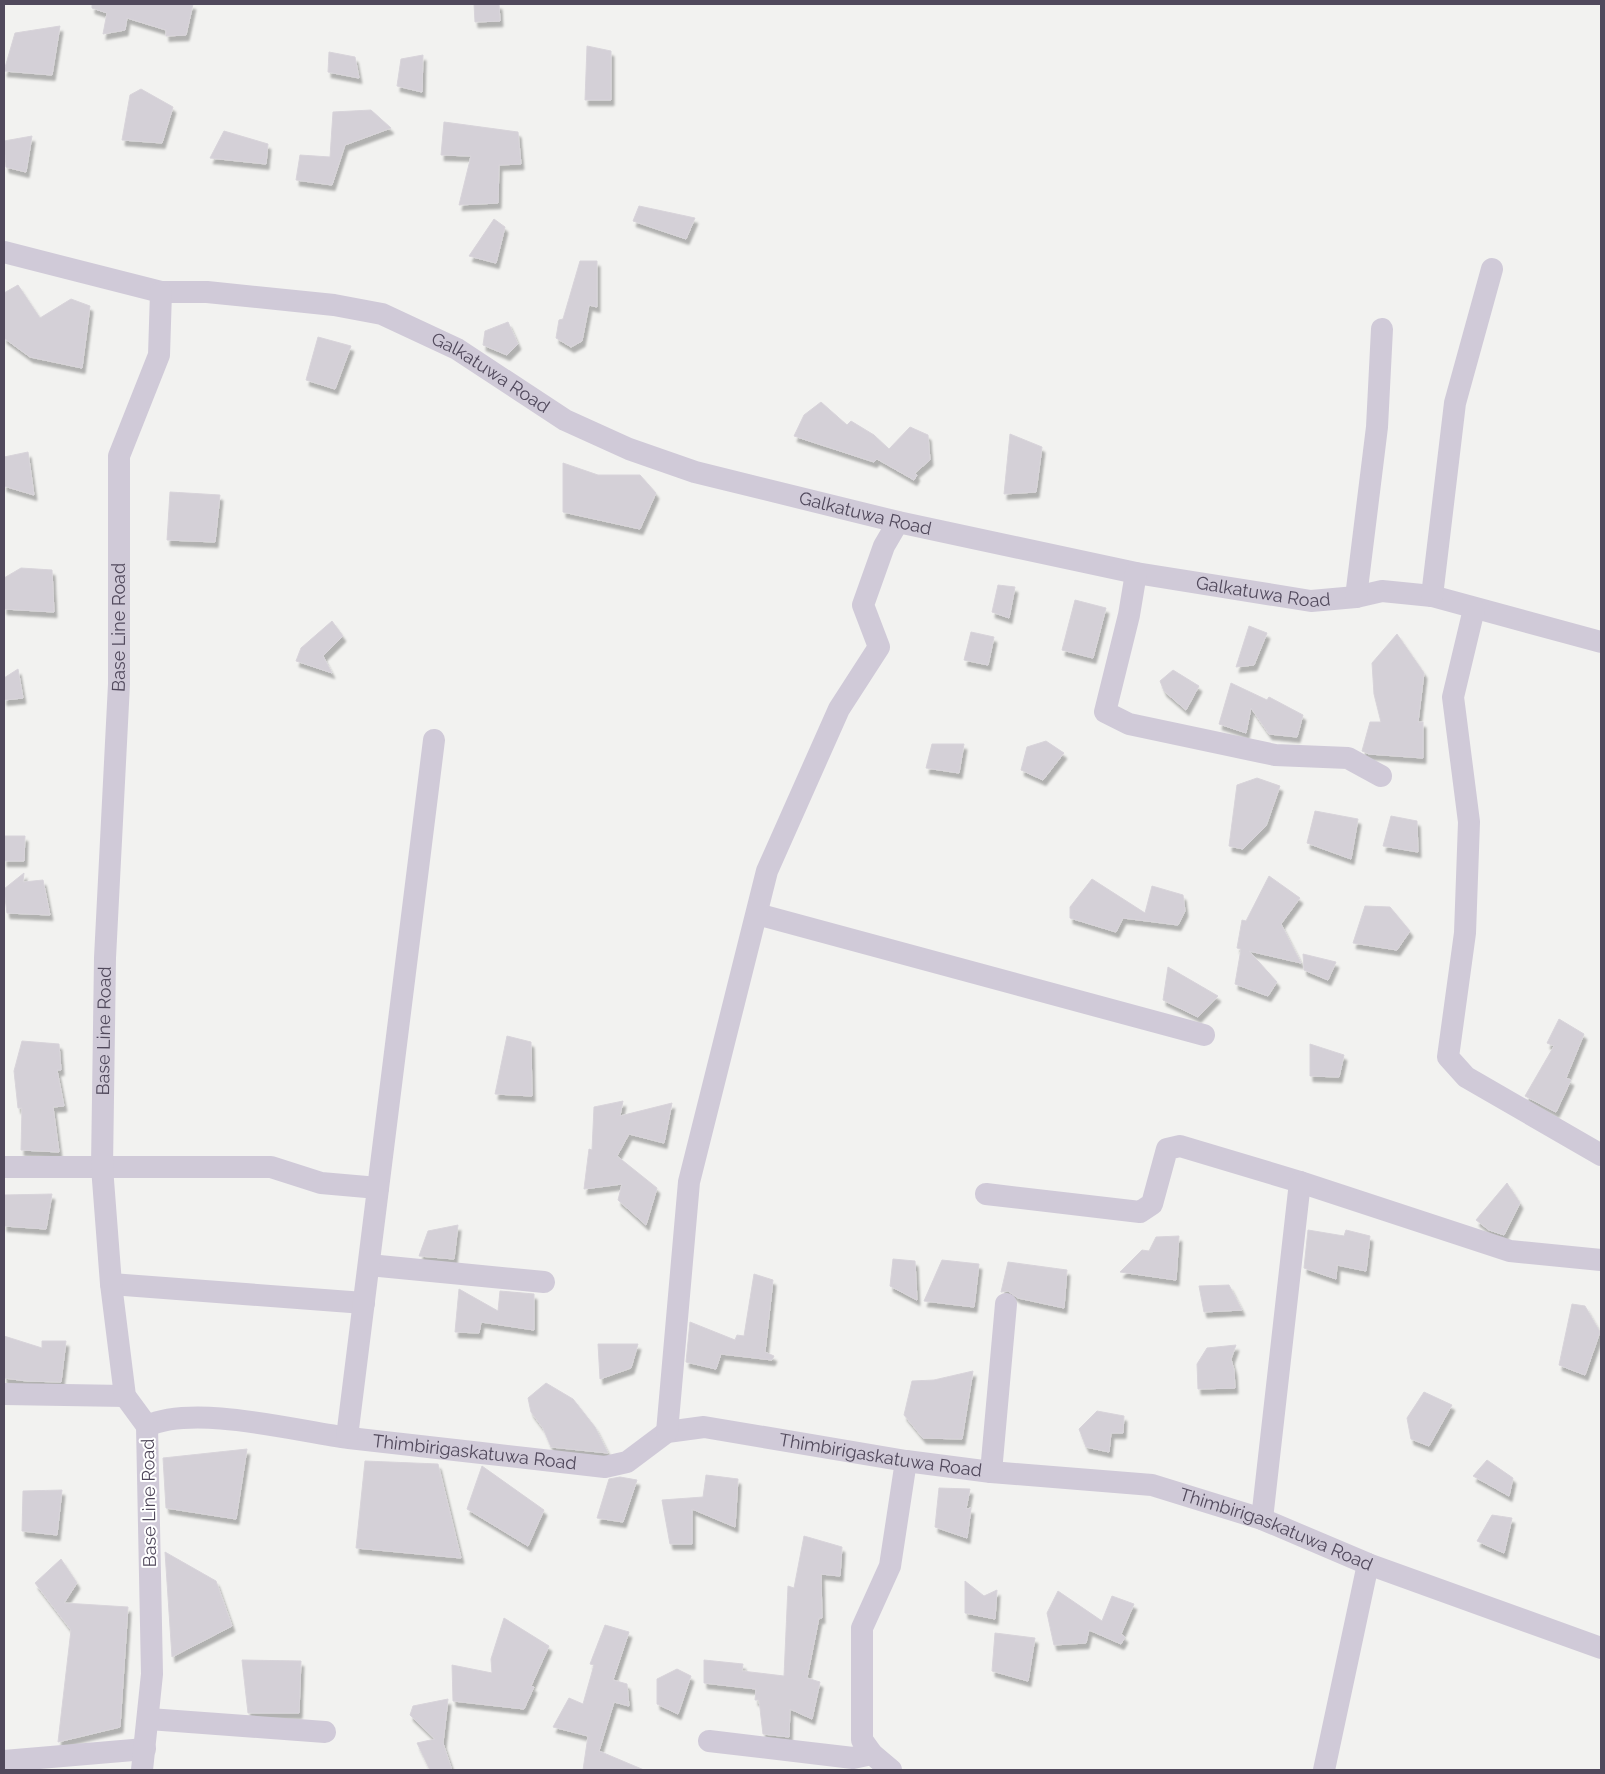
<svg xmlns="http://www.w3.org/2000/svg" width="1605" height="1774" viewBox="0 0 1605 1774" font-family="Raleway,sans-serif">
  <defs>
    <filter id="shadow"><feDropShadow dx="3" dy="5.5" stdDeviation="1" flood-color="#0004"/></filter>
  </defs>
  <rect width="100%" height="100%" fill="#f2f2f0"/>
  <path fill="#d4d0d7" stroke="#d8d4da" filter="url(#shadow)" d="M 92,4 L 193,4 L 186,35 L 166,36 L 166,30 L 127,18 L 125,30 L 103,34 L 107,13 L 92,8 Z
    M 474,4 L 499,4 L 500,21 L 475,22 Z
    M 60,26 L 52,75 L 4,71 L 15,33 Z
    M 587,46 L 611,51 L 611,100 L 585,100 Z
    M 329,52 L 355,57 L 359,78 L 328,72 Z
    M 423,55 L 422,92 L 397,86 L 401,59 Z
    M 141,89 L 173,107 L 162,143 L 122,140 L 130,95 Z
    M 371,110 L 391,128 L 345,145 L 332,185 L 296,180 L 300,155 L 330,157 L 333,112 Z
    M 444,122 L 518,132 L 521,164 L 499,165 L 498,203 L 459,205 L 471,156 L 441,155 Z
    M 224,131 L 268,144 L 266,164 L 210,158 Z
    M 32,136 L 26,172 L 6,167 L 4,141 Z
    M 639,206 L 695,218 L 686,239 L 633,221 Z
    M 494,219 L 505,227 L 496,263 L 469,256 Z
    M 580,261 L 597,261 L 597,307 L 589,305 L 582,341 L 571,347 L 556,338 L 559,320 L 563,319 Z
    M 18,285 L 40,318 L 71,299 L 90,306 L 82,368 L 30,357 L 4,338 L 4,293 Z
    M 508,322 L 518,344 L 507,355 L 483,345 L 485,331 Z
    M 318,337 L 351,346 L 335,389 L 306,380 Z
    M 821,402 L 847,425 L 851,421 L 874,435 L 889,449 L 910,427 L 928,435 L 930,460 L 915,473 L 917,475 L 914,480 L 877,459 L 874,462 L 794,436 L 804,415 Z
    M 1010,434 L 1042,447 L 1036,492 L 1004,494 Z
    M 28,452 L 34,495 L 4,486 L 4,457 Z
    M 563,463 L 598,475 L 640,475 L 656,493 L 640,529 L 563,512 Z
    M 170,492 L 220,495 L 215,542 L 167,540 Z
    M 21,568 L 52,570 L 54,612 L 4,609 L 4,578 Z
    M 998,585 L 1015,587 L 1009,618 L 992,612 Z
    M 1075,600 L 1106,608 L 1093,658 L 1062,650 Z
    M 332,621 L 343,636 L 323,656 L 332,673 L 296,661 L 301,648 Z
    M 1249,626 L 1267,633 L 1254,665 L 1236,667 Z
    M 971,632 L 994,637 L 988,665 L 964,660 Z
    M 1397,634 L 1424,673 L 1418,722 L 1423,722 L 1423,758 L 1369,754 L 1362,751 L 1370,722 L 1381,722 L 1374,694 L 1372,663 Z
    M 18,669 L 23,698 L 4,700 L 4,678 Z
    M 1173,670 L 1199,686 L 1186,710 L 1164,691 L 1160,681 Z
    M 1231,683 L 1267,700 L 1269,697 L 1303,715 L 1297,737 L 1269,734 L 1251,708 L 1246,733 L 1219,724 Z
    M 1046,741 L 1064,753 L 1043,780 L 1021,770 L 1027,747 Z
    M 932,744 L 964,744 L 959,773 L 926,768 Z
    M 1257,778 L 1280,786 L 1266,826 L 1243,849 L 1229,846 L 1237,785 Z
    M 1315,811 L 1358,819 L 1351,859 L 1307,843 Z
    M 1391,816 L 1417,821 L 1418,852 L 1383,846 Z
    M 4,836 L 25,836 L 24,861 L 4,861 Z
    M 24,873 L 23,882 L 43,880 L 50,915 L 7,913 L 4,889 Z
    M 1269,876 L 1300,898 L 1281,924 L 1301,963 L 1249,951 L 1277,982 L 1268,996 L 1235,984 L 1241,949 L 1237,948 L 1242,920 L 1246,921 Z
    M 1092,879 L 1145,913 L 1152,886 L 1183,895 L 1185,911 L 1178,925 L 1123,918 L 1116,932 L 1070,918 L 1070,907 Z
    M 1365,906 L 1390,907 L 1410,931 L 1397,950 L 1353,943 Z
    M 1303,954 L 1336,962 L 1328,980 L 1304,970 Z
    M 1168,967 L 1218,996 L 1198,1017 L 1163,1000 Z
    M 1559,1019 L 1584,1034 L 1566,1078 L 1571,1080 L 1556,1112 L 1525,1096 L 1554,1046 L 1547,1043 Z
    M 507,1036 L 531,1042 L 532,1096 L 495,1094 Z
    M 22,1041 L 59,1044 L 61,1070 L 57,1070 L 64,1106 L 53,1107 L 59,1152 L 21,1150 L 22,1108 L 18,1108 L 14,1071 Z
    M 1310,1044 L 1344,1055 L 1339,1077 L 1310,1076 Z
    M 623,1101 L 620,1116 L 672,1103 L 664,1143 L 629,1134 L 617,1156 L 657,1188 L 646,1225 L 618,1200 L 622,1184 L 584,1189 L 589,1149 L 592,1150 L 594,1107 Z
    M 1507,1183 L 1520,1203 L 1504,1235 L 1489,1230 L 1476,1220 Z
    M 52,1194 L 46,1229 L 4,1226 L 4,1195 Z
    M 458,1225 L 454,1259 L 419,1256 L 428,1231 Z
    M 1308,1230 L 1344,1236 L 1346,1230 L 1370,1236 L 1366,1271 L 1337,1265 L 1336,1279 L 1304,1268 Z
    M 1179,1236 L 1176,1280 L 1120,1272 L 1142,1250 L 1149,1251 L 1156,1237 Z
    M 893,1259 L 915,1261 L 917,1300 L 890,1286 Z
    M 942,1260 L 979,1264 L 974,1307 L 924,1301 Z
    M 1008,1262 L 1067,1270 L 1064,1308 L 1018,1298 L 1008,1291 L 1001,1292 Z
    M 754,1274 L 773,1280 L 765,1352 L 774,1356 L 772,1360 L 721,1354 L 716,1369 L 686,1362 L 690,1322 L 735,1340 L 737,1335 L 744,1336 Z
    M 1229,1285 L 1242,1310 L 1204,1312 L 1199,1286 Z
    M 459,1289 L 498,1311 L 500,1291 L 534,1294 L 534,1330 L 481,1322 L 479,1333 L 455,1332 Z
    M 1572,1304 L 1585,1306 L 1600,1332 L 1585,1375 L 1559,1365 Z
    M 4,1336 L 42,1348 L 42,1341 L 66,1341 L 61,1382 L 27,1381 L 4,1378 Z
    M 598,1344 L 638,1344 L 631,1368 L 600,1379 Z
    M 1236,1345 L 1231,1359 L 1234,1370 L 1235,1388 L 1198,1389 L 1197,1364 L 1207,1348 Z
    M 973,1371 L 962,1439 L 923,1438 L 904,1415 L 912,1381 L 934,1380 Z
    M 546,1383 L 573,1399 L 595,1427 L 608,1453 L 551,1447 L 543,1428 L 531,1412 L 528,1398 Z
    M 1424,1392 L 1452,1405 L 1429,1446 L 1411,1439 L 1407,1418 Z
    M 1097,1411 L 1124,1416 L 1123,1433 L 1111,1433 L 1109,1452 L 1086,1447 L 1079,1429 Z
    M 247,1449 L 236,1519 L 166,1508 L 163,1458 Z
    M 1487,1460 L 1513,1478 L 1509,1496 L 1473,1476 Z
    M 365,1461 L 438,1464 L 461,1558 L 356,1548 Z
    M 482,1466 L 544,1510 L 528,1546 L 467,1509 Z
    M 706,1475 L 738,1479 L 735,1527 L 692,1509 L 692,1544 L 670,1544 L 662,1500 L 703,1497 Z
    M 620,1477 L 637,1480 L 623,1522 L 597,1518 L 609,1479 Z
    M 939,1488 L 970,1489 L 966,1509 L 971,1508 L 967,1538 L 935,1527 Z
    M 62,1490 L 57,1535 L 22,1531 L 23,1491 Z
    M 1492,1515 L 1512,1518 L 1504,1553 L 1477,1541 Z
    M 804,1536 L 842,1547 L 840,1576 L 821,1574 L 822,1618 L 819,1618 L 807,1678 L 820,1682 L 812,1719 L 790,1709 L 789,1737 L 763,1734 L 759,1700 L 755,1700 L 756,1689 L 704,1683 L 704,1660 L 743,1664 L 742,1671 L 784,1676 L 788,1586 L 794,1588 Z
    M 165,1552 L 216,1581 L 232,1626 L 172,1657 Z
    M 61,1559 L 77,1583 L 64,1603 L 128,1607 L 120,1727 L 58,1742 L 71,1630 L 35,1583 Z
    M 965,1581 L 984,1596 L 997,1590 L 995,1619 L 965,1613 Z
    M 1058,1591 L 1102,1621 L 1112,1596 L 1134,1604 L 1121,1634 L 1125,1637 L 1121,1644 L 1089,1630 L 1086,1643 L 1054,1645 L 1047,1613 Z
    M 504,1618 L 549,1646 L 531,1686 L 534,1687 L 524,1709 L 453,1701 L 452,1665 L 492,1673 L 491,1659 Z
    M 605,1625 L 629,1632 L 613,1680 L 627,1684 L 629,1706 L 614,1702 L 599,1751 L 644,1770 L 583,1770 L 588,1736 L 553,1727 L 569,1698 L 583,1704 L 594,1665 L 590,1664 Z
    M 995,1633 L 1035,1638 L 1028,1681 L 992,1671 Z
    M 242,1660 L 301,1661 L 299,1713 L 248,1713 Z
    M 677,1669 L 691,1676 L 678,1714 L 657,1704 L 657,1679 Z
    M 448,1699 L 443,1743 L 452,1770 L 430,1770 L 417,1743 L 435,1739 L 410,1715 L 413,1706 Z"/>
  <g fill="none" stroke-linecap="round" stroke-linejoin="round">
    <g stroke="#d0cad8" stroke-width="22">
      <path id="s1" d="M 4,252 L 161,292 L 207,292 L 334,305 L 382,314 L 457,349 L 565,420 L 629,449 L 695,472 L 898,522 L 1136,573 L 1311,601 L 1356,597 L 1382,591 L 1432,596 L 1601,642"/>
      <path d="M 1136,573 L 1129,615 L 1105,712 L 1129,724 L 1275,755 L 1348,758 L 1381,776"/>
      <path d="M 1432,596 L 1455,403 L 1492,269"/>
      <path d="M 1356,597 L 1377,427 L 1382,329"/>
      <path d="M 1474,609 L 1453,697 L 1469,822 L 1465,933 L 1448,1057 L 1466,1077 L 1601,1155"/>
      <path d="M 757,914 L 1204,1035"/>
      <path d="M 4,1167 L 271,1167 L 321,1183 L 378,1188"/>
      <path d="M 986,1194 L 1140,1212 L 1152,1204 L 1167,1149 L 1180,1146 L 1300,1182"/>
      <path d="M 369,1265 L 544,1282"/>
      <path d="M 111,1284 L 364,1303"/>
      <path d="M 4,1394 L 125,1396"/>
      <path id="s2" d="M 147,1426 C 195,1404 296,1431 349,1438 C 434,1448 520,1457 605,1467 L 627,1462 L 667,1432 L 704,1427 L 906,1461 L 991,1472 L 1152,1485 L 1262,1519 L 1368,1564 L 1601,1648"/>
      <path d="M 667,1432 L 689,1182 L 767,871 L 839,709 L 879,647 L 863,605 L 884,546 L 898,522"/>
      <path d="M 347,1437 L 434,740"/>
      <path d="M 991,1472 L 1006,1304"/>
      <path d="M 1262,1519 L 1300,1182 L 1510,1251 L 1601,1260"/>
      <path d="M 149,1719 L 325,1732"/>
      <path d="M 709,1741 L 853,1758 L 872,1754"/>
      <path d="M 4,1761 L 145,1749"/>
      <path id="s3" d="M 142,1770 L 152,1674 L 147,1426 L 125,1396 L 111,1284 L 102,1167 L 105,958 L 119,684 L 119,456 L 159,355 L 161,292"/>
      <path d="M 891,1770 L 872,1754 L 862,1740 L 862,1628 L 890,1566 L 906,1461"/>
      <path d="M 1324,1770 L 1368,1564"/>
    </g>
  </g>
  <g text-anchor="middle" stroke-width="4" stroke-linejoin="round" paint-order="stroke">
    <g font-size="18" fill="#51495c" stroke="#fff">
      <text dy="6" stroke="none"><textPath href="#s1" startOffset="508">Galkatuwa Road</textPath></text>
      <text dy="6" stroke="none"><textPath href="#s1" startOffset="912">Galkatuwa Road</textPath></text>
      <text dy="6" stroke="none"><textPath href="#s1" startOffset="1318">Galkatuwa Road</textPath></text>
      <text dy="6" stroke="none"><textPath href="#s3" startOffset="1152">Base Line Road</textPath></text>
      <text dy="6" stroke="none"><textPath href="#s3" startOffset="748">Base Line Road</textPath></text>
      <text dy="6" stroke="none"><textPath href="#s2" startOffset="331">Thimbirigaskatuwa Road</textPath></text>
      <text dy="6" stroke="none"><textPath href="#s2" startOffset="751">Thimbirigaskatuwa Road</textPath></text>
      <text transform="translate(149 1503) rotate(-91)" y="6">Base Line Road</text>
      <text dy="6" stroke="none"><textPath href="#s2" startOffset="1156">Thimbirigaskatuwa Road</textPath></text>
    </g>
  </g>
  <rect width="1605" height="1774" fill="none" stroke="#51495c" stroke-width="10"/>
</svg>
